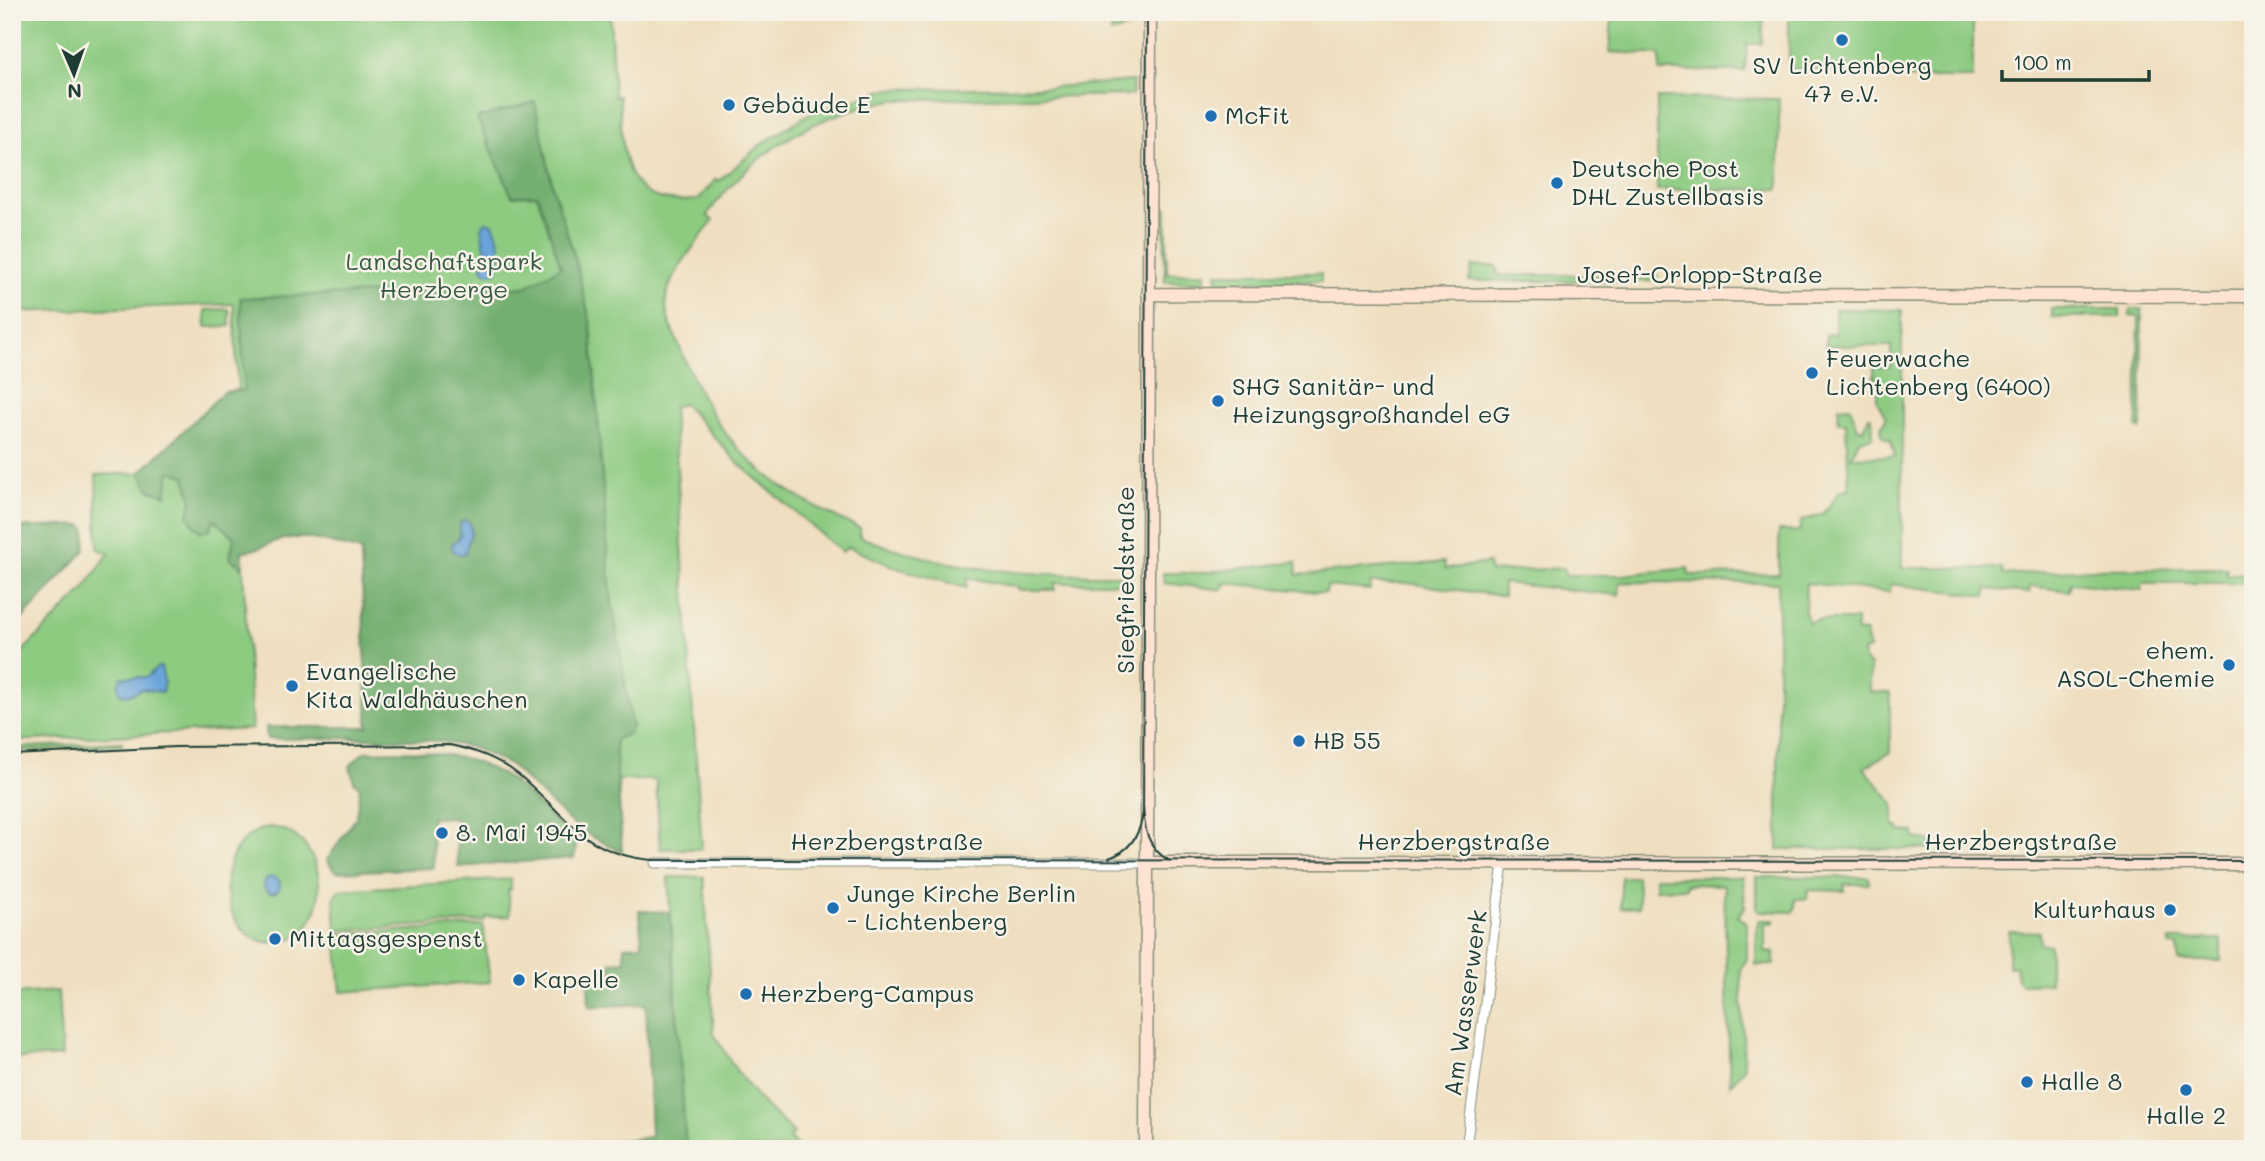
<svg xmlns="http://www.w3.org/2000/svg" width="2265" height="1161" viewBox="0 0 2265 1161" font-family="Mali,sans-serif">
  <rect width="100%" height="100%" fill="#f7f3e8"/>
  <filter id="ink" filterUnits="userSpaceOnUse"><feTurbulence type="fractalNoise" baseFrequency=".0143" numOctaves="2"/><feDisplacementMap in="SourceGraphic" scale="14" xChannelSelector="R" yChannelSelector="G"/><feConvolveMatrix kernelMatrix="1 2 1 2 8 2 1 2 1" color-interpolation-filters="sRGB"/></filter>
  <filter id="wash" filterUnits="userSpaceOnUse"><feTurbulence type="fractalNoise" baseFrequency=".00686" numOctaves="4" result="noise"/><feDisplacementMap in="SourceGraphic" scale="28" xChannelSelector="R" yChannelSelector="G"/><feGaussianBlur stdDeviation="1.57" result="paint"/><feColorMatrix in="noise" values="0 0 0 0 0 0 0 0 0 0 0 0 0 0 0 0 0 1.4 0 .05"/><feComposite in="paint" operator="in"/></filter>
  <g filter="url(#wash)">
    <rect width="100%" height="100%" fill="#efdfc0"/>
    <path fill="#8dcb81" stroke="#56845a" stroke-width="2" d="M 12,12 L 610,12 L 614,96 L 619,96 C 622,129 618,188 659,198 C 672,202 686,200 698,200 L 716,179 L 719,181 L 760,145 L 809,114 L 887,89 L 1053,87 L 1133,81 L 1132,95 L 893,100 C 815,113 753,151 707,215 L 713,221 C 699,239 668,277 666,299 C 664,316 675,335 681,350 C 716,444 769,490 860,528 L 860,537 C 959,574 1027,575 1131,575 L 1131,583 L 1055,583 L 1055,590 L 1018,590 L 1018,587 L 967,578 L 967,588 L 897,568 L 848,547 L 842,552 L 739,464 L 684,404 L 673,407 L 702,849 L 660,849 L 656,780 L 618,780 L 621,839 L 500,744 L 368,727 L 361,551 C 336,545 310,534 284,539 C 268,542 259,551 242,551 L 252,729 L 12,741 L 12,655 L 23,651 L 82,592 L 109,553 L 98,549 L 96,475 L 140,473 L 224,392 L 238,390 L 234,304 L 12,312 Z
      M 1612,12 L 1764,12 L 1762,44 L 1747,44 L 1745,71 L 1660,71 L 1660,55 L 1610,52 Z
      M 1789,12 L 1973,12 L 1973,78 L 1893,78 L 1893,70 L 1789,69 Z
      M 1111,13 L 1127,21 L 1131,27 L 1111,33 Z
      M 1657,98 L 1779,99 L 1779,189 L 1657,190 Z
      M 1164,207 L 1167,208 L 1167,273 L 1205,273 L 1205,282 L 1165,282 Z
      M 1472,266 L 1497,266 L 1498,275 L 1657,275 L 1657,281 L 1469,281 Z
      M 1217,273 L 1321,273 L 1321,281 L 1217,282 Z
      M 229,309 L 230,326 L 206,327 L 205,310 Z
      M 1835,309 L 1902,310 L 1902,568 L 2002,568 L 2003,575 L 2091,569 L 2227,568 L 2227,575 L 2253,572 L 2253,583 L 2142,583 L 2142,590 L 2071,583 L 2069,591 L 2030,586 L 2029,593 L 1987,589 L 1986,596 L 1891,584 L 1890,592 L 1806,583 L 1805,612 L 1809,623 L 1814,620 L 1856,620 L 1856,632 L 1866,633 L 1869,649 L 1863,651 L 1864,660 L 1870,666 L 1870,692 L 1890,693 L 1890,752 L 1864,768 L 1894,804 L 1894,827 L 1899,827 L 1899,831 L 1914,832 L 1914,838 L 1932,842 L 1931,849 L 1778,849 L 1778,583 L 1620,582 L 1619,595 L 1503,583 L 1503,596 L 1407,583 L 1370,583 L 1370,590 L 1327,586 L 1326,593 L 1224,583 L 1223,590 L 1164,583 L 1163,573 L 1200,573 L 1296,562 L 1297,575 L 1444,562 L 1445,569 L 1489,563 L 1490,572 L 1564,568 L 1565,575 L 1622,575 L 1688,568 L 1689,575 L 1779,574 L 1779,531 L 1799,531 L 1801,521 L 1823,514 L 1841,490 L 1849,489 L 1846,422 L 1838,422 L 1839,407 L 1850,406 L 1858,429 L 1863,429 L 1869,416 L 1872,418 L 1873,437 L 1859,440 L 1851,457 L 1895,456 L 1891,441 L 1883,437 L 1881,428 L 1886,418 L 1877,401 L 1877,379 L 1874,378 L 1874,367 L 1891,367 L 1891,346 L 1826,346 L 1826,334 L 1835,334 Z
      M 2052,309 L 2120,309 L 2120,317 L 2052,317 Z
      M 2131,309 L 2142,309 L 2141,430 L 2137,428 L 2139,317 L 2130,316 Z
      M 122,742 L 122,745 L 12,752 L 12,748 Z
      M 269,827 C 332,831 336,935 279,942 C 217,950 205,841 269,827 Z
      M 668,877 L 704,877 L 714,1034 L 738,1073 L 764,1105 L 794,1133 L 789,1138 L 800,1149 L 686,1149 Z
      M 1621,877 L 1637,877 L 1639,907 L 1621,908 Z
      M 1655,877 L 1743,877 L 1745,907 L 1738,916 L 1747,924 L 1747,959 L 1741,969 L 1744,1069 L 1730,1085 L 1724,885 L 1686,884 L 1686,888 L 1655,889 Z
      M 1757,877 L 1869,877 L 1869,884 L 1844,884 L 1844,891 L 1808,890 L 1807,899 L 1795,899 L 1795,909 L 1792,912 L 1760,911 L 1757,909 Z
      M 511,879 L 511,890 L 508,890 L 510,916 L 487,917 L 484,921 L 336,931 L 334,896 L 339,890 Z
      M 1760,920 L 1774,920 L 1774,923 L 1765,924 L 1765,951 L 1774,952 L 1774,965 L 1756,965 L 1757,925 Z
      M 483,925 L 490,982 L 341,992 L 336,935 Z
      M 2009,931 L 2039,932 L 2040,943 L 2050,945 L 2050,983 L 2021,984 L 2017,979 L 2016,967 L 2008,967 Z
      M 2221,939 L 2221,961 L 2178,961 L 2178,946 L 2170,945 L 2170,940 Z
      M 58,991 L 62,1056 L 13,1059 L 12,994 Z"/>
    <path fill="#72af6f" stroke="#487652" stroke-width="2" fill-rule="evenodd" d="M 535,102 L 553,188 L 576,261 L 591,325 L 611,596 L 632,727 L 628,734 L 615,740 L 622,852 L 579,830 L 510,765 L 471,747 L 438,741 L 363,738 L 267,739 L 266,727 L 368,727 L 361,551 C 336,545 310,534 284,539 C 268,542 259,551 242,551 L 243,568 L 230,558 L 234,537 L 214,519 L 209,530 L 202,532 L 195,527 L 188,515 L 192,501 L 185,476 L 170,471 L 166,495 L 150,490 L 140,473 L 224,392 L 244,390 L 240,298 L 525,287 L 561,267 L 537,195 L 512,196 L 477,118 ZM 462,521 L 468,521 L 471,526 L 466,546 L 452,544 L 460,537 Z
      M 83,525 L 86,531 L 85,550 L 12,630 L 12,528 Z
      M 364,752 C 419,750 473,749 518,786 C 539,804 557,825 577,842 L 574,858 L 458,867 L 455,817 L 431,818 L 434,868 L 335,872 L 327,860 L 356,817 L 360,788 L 354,782 L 350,766 Z
      M 639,911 L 670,912 L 686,1149 L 589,1149 L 588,1144 L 651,1137 L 646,1004 L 589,1007 L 588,980 L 611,979 L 611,962 L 625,961 L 624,946 L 642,945 Z"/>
    <path fill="#6ba4da" stroke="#457087" stroke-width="2" d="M 486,222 L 493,224 C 500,239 504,257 496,272 L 486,273 L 482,268 L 486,253 L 481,228 Z
      M 465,520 L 470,523 L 471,533 L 465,553 L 461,555 L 453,551 L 452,544 L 460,537 L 460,524 Z
      M 158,667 L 161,667 L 164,681 L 162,692 L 142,689 L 130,695 L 120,694 L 118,685 L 121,677 L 146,677 Z
      M264 885a8 8 0 1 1 16 0a8 8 0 1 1-16 0Z"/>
  </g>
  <g filter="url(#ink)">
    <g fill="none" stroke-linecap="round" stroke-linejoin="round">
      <g stroke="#878e7a" stroke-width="11">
        <path id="street" d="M 655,863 L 1145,863
          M 1466,1149 L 1503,863"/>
      </g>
      <g stroke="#878e7a" stroke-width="15">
        <path id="secondary" d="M 1148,294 L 2253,296
          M 1145,863 L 2253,864
          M 1146,1149 L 1150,12"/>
      </g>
      <use href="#street" stroke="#fff" stroke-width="9"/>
      <use href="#secondary" stroke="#fee3d2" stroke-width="12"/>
      <path stroke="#1f3d34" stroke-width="2" d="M 12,755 L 175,747 L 450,745 C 475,750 499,759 519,775 C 567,815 582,854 652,860 L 2253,861
        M 1143,805 C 1144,828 1147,849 1170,861
        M 1109,858 C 1130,851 1140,834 1143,813 L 1147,12"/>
    </g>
  </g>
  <g fill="#1f6fb2" stroke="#f7f3e8" stroke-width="2.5">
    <circle cx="1842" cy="40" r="7"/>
    <circle cx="729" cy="105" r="7"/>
    <circle cx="1211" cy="116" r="7"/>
    <circle cx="1557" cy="183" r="7"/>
    <circle cx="1812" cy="373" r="7"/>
    <circle cx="1218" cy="401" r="7"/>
    <circle cx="2229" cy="665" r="7"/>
    <circle cx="292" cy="686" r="7"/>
    <circle cx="1299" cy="741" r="7"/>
    <circle cx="442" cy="833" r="7"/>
    <circle cx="833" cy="908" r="7"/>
    <circle cx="2170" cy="910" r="7"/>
    <circle cx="275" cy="939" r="7"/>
    <circle cx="519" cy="980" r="7"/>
    <circle cx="746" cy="994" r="7"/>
    <circle cx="2027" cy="1082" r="7"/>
    <circle cx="2186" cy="1090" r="7"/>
  </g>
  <g text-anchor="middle" stroke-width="5" stroke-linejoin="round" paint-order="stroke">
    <g font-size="24" fill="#1f3d34" stroke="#f7f3e8" text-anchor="start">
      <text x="1842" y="74" text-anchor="middle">SV Lichtenberg<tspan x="1842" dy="28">47 e.V.</tspan></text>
      <text x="743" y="113">Gebäude E</text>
      <text x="1225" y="124">McFit</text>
      <text x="1571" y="177">Deutsche Post<tspan x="1571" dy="28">DHL Zustellbasis</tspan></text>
      <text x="1826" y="367">Feuerwache<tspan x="1826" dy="28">Lichtenberg (6400)</tspan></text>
      <text x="1232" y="395">SHG Sanitär- und<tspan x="1232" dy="28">Heizungsgroßhandel eG</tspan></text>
      <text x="2215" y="659" text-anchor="end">ehem.<tspan x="2215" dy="28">ASOL-Chemie</tspan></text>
      <text x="306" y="680">Evangelische<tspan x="306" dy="28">Kita Waldhäuschen</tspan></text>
      <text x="1313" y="749">HB 55</text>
      <text x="456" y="841">8. Mai 1945</text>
      <text x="847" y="902">Junge Kirche Berlin<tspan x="847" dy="28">- Lichtenberg</tspan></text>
      <text x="2156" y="918" text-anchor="end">Kulturhaus</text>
      <text x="289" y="947">Mittagsgespenst</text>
      <text x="533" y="988">Kapelle</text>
      <text x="760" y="1002">Herzberg-Campus</text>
      <text x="2041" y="1090">Halle 8</text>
      <text x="2186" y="1124" text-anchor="middle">Halle 2</text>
    </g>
    <g font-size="24" fill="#355943" stroke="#f7f3e8">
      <text x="444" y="270">Landschaftspark<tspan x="444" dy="28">Herzberge</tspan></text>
    </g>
    <g font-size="24" fill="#1f3d34" stroke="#f7f3e8">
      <text x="1700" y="283">Josef-Orlopp-Straße</text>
      <text transform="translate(1126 580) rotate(-90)" y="8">Siegfriedstraße</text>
      <text x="887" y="850">Herzbergstraße</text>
      <text x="1454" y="850">Herzbergstraße</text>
      <text x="2021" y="850">Herzbergstraße</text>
      <text transform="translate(1466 1003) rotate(-82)" y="8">Am Wasserwerk</text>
    </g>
  </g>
  <rect width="2265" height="1161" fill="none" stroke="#f7f3e8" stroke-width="42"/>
  <g transform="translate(74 74) rotate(178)" stroke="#f7f3e8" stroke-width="5" paint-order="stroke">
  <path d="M0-5L12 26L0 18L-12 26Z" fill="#1f3d34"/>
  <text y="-10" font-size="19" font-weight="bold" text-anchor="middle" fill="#1f3d34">N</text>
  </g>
  <path d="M2002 70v10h147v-10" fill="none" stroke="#1f3d34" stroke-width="3.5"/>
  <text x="2013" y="70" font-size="21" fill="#1f3d34" stroke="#f7f3e8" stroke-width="5" paint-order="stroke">100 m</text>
</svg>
